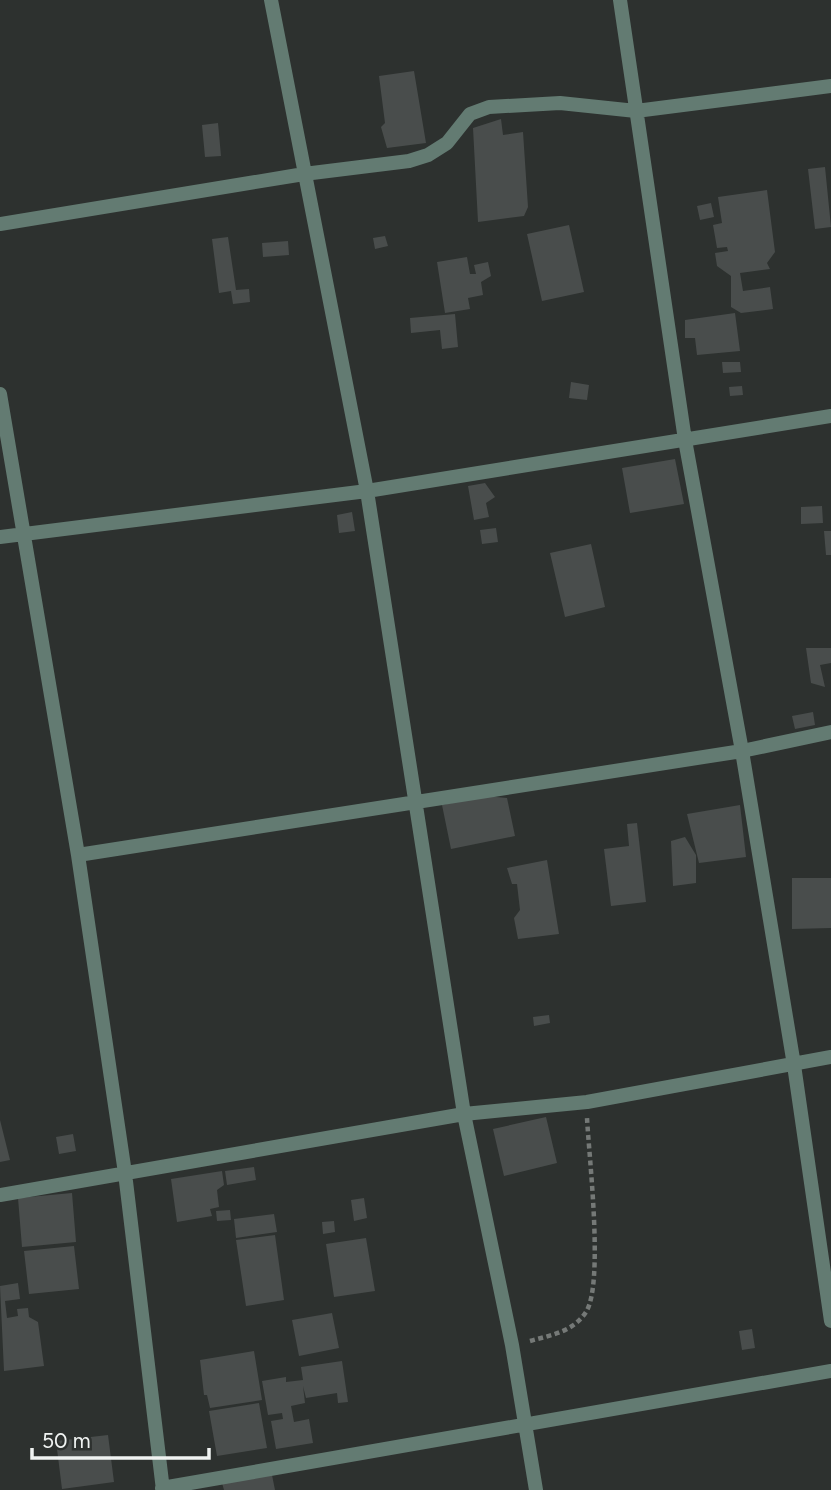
<svg xmlns="http://www.w3.org/2000/svg" width="831" height="1490" viewBox="0 0 831 1490" font-family="Figtree,sans-serif">
  <rect width="100%" height="100%" fill="#2d312f"/>
  <path fill="#494d4c" d="M 414,71 L 426,143 L 387,148 L 381,127 L 385,123 L 379,76 Z
    M 501,119 L 503,135 L 523,132 L 528,207 L 524,216 L 478,222 L 473,128 Z
    M 218,123 L 221,156 L 205,157 L 202,125 Z
    M 825,167 L 831,227 L 815,229 L 808,169 Z
    M 767,190 L 775,252 L 767,263 L 770,269 L 740,273 L 743,291 L 770,287 L 773,309 L 741,313 L 731,307 L 731,276 L 717,266 L 715,253 L 728,251 L 727,247 L 717,248 L 713,225 L 722,223 L 718,197 Z
    M 711,203 L 714,217 L 700,220 L 697,206 Z
    M 569,225 L 584,292 L 542,301 L 527,234 Z
    M 385,236 L 388,246 L 375,249 L 373,238 Z
    M 228,237 L 236,290 L 249,289 L 250,302 L 233,304 L 231,291 L 219,293 L 212,239 Z
    M 288,241 L 289,255 L 263,257 L 262,243 Z
    M 467,257 L 470,274 L 476,274 L 474,265 L 488,262 L 491,276 L 481,282 L 483,295 L 468,298 L 470,309 L 445,313 L 437,262 Z
    M 735,313 L 740,351 L 697,355 L 695,338 L 685,338 L 685,320 Z
    M 455,314 L 458,347 L 442,349 L 440,330 L 411,333 L 410,318 Z
    M 722,362 L 740,362 L 741,372 L 723,373 Z
    M 571,382 L 589,385 L 587,400 L 569,398 Z
    M 742,386 L 743,395 L 730,396 L 729,387 Z
    M 675,459 L 684,504 L 630,513 L 622,468 Z
    M 485,483 L 495,497 L 486,503 L 489,517 L 474,520 L 468,486 Z
    M 822,506 L 823,523 L 801,524 L 801,507 Z
    M 352,512 L 355,531 L 339,533 L 337,515 Z
    M 496,528 L 498,542 L 482,544 L 480,530 Z
    M 824,531 L 831,531 L 831,555 L 826,555 Z
    M 591,544 L 605,607 L 565,617 L 550,553 Z
    M 806,648 L 831,648 L 831,663 L 820,665 L 825,687 L 811,683 Z
    M 813,712 L 815,725 L 795,729 L 792,716 Z
    M 486,796 L 507,798 L 515,836 L 451,849 L 442,805 Z
    M 740,805 L 746,857 L 699,863 L 687,814 Z
    M 637,823 L 646,902 L 611,906 L 604,849 L 629,846 L 627,824 Z
    M 685,837 L 696,855 L 696,883 L 673,886 L 671,841 Z
    M 547,860 L 559,934 L 518,939 L 514,918 L 520,910 L 517,884 L 512,884 L 507,868 Z
    M 792,878 L 831,878 L 831,928 L 792,929 Z
    M 549,1015 L 550,1023 L 534,1026 L 533,1017 Z
    M 546,1117 L 557,1163 L 504,1176 L 493,1129 Z
    M 0,1120 L 10,1160 L 0,1162 Z
    M 73,1134 L 76,1151 L 59,1154 L 56,1137 Z
    M 254,1167 L 256,1180 L 227,1185 L 225,1171 Z
    M 222,1171 L 224,1185 L 217,1190 L 219,1207 L 210,1209 L 212,1216 L 177,1222 L 171,1179 Z
    M 72,1193 L 76,1242 L 22,1247 L 18,1198 Z
    M 364,1198 L 367,1218 L 354,1221 L 351,1200 Z
    M 230,1210 L 231,1220 L 217,1221 L 216,1211 Z
    M 274,1214 L 277,1232 L 236,1238 L 234,1219 Z
    M 334,1221 L 335,1232 L 323,1234 L 322,1222 Z
    M 275,1235 L 284,1300 L 246,1306 L 236,1240 Z
    M 366,1238 L 375,1291 L 334,1297 L 326,1244 Z
    M 74,1246 L 79,1289 L 29,1294 L 24,1251 Z
    M 18,1283 L 20,1299 L 5,1301 L 7,1318 L 18,1316 L 17,1309 L 28,1308 L 29,1317 L 38,1322 L 44,1366 L 4,1371 L 0,1286 Z
    M 332,1313 L 339,1348 L 299,1356 L 292,1320 Z
    M 752,1329 L 755,1348 L 742,1350 L 739,1331 Z
    M 254,1351 L 262,1400 L 210,1408 L 207,1395 L 204,1395 L 200,1360 Z
    M 342,1361 L 348,1402 L 338,1403 L 337,1393 L 306,1398 L 303,1386 L 305,1403 L 291,1406 L 294,1422 L 309,1419 L 313,1443 L 276,1449 L 271,1421 L 283,1419 L 282,1413 L 268,1415 L 262,1381 L 286,1377 L 286,1382 L 303,1380 L 301,1367 Z
    M 259,1403 L 267,1448 L 217,1456 L 209,1411 Z
    M 108,1435 L 114,1482 L 62,1489 L 56,1441 Z
    M 272,1475 L 275,1490 L 224,1490 L 222,1483 Z"/>
  <g fill="none" stroke-linecap="round" stroke-linejoin="round">
    <path stroke="#757977" stroke-width="4.5" stroke-dasharray="5 3.5" stroke-linecap="butt" d="M 530,1341 C 551,1335 573,1332 586,1312 C 604,1284 589,1157 587,1118"/>
    <path stroke="#637b72" stroke-width="14" d="M 271,0 L 367,491 L 464,1114 L 512,1345 L 536,1490
      M 620,0 L 685,440 L 742,751 L 794,1065 L 831,1321
      M 0,224 L 304,174 L 409,161 L 428,155 L 447,143 L 470,114 L 489,107 L 560,103 L 636,111 L 831,86
      M 0,394 L 78,855 L 125,1173 L 163,1490
      M 0,537 L 367,491 L 831,416
      M 78,855 L 742,751 L 831,732
      M 0,1195 L 464,1114 L 587,1102 L 831,1057
      M 162,1488 L 831,1371"/>
  </g>
  <path d="M32 1448v10h177v-10" fill="none" stroke="#f0f3f2" stroke-width="3.5"/>
  <text x="42" y="1448" font-size="21" fill="#f0f3f2" stroke="#2d312f" stroke-width="5" paint-order="stroke">50 m</text>
</svg>
